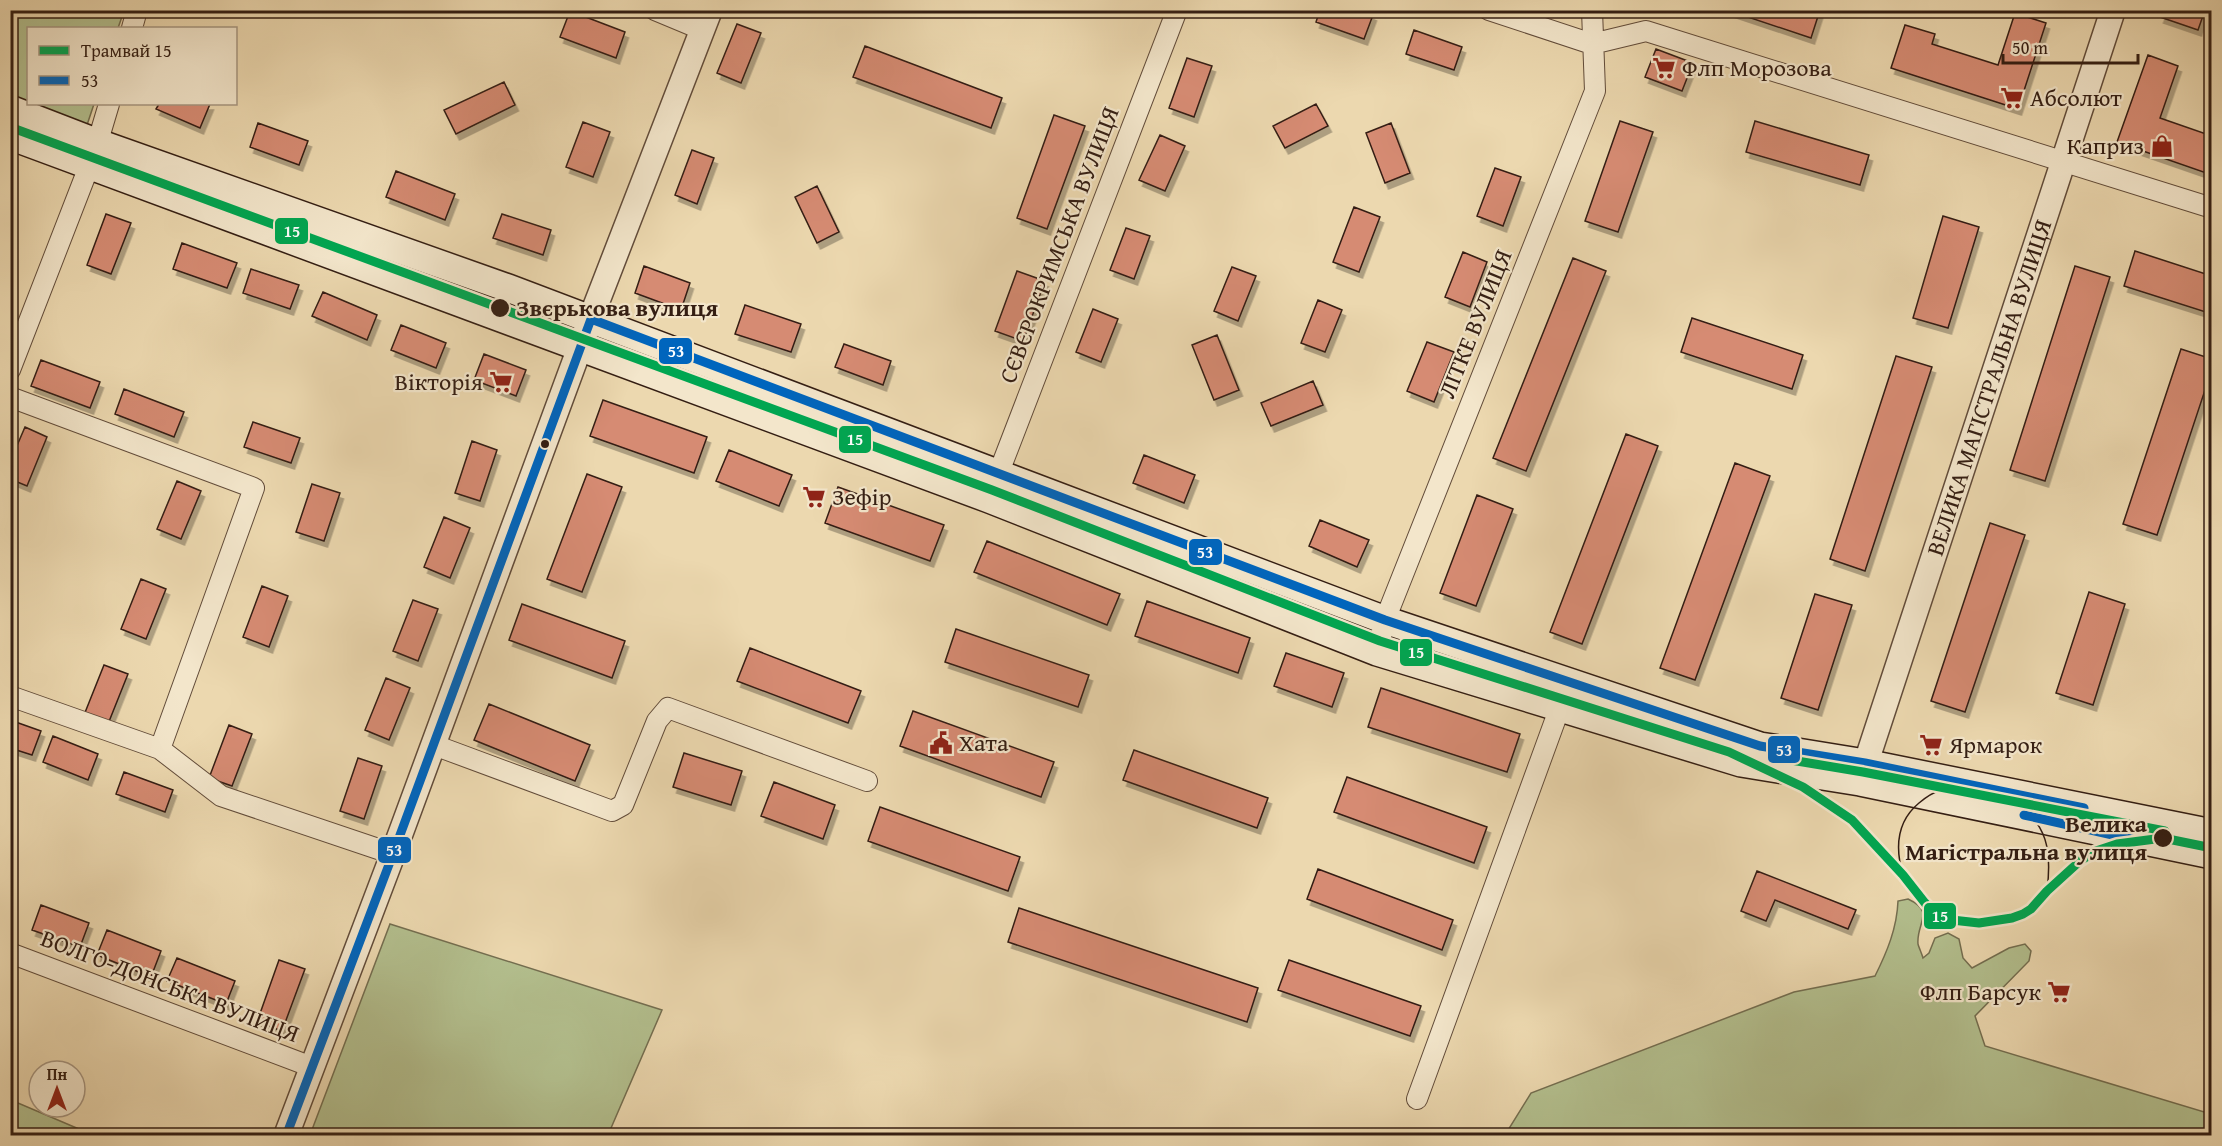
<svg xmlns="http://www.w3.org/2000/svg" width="2222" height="1146" viewBox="0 0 2222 1146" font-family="'Gentium Book Plus',serif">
  <defs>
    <filter id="shadow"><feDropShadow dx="3.5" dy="6" stdDeviation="0" flood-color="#0004"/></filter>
  </defs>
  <rect width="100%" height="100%" fill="#ecd8af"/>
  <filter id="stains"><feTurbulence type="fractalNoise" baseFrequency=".00333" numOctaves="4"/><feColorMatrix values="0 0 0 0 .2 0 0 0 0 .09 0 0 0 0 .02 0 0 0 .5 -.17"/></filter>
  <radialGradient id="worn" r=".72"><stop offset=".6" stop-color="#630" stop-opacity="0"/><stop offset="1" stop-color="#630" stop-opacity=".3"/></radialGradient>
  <path fill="#b3bf8e" stroke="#746e50" stroke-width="1.5" d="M 10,11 L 11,10 L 124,11 L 118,28 L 28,28 L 28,102 L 11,94 Z
    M 33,104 L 94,104 L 87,125 Z
    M 1908,899 C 1936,912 1916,923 1918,944 C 1919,948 1922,954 1923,958 L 1929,953 L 1935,938 L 1948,933 L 1959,939 L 1963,958 L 1972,968 L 2009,948 L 2025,944 L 2031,951 L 2029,961 L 1975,1016 L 1985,1046 L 2211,1114 L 2211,1135 L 1505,1135 L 1531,1093 L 1794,992 L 1875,976 C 1887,952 1897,928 1898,901 Z
    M 390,924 L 662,1010 L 608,1135 L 310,1135 Z
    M 10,1100 L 11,1100 L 93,1135 L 11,1135 Z"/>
  <path fill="#d68b73" stroke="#341e13" stroke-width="1.5" filter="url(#shadow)" d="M 1320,10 L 1361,10 L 1373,15 L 1364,39 L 1316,22 Z
    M 1727,10 L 1820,10 L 1811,38 Z
    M 2163,10 L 2205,10 L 2198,30 L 2160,17 Z
    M 570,11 L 625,32 L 616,58 L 560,37 Z
    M 2015,13 L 2046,23 L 2018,109 L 1891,68 L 1905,25 L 1935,34 L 1932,44 L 1998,65 Z
    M 737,24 L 761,33 L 741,83 L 717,73 Z
    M 1414,30 L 1462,47 L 1454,70 L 1406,54 Z
    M 865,46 L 1002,98 L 991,128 L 853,77 Z
    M 1656,49 L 1693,63 L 1682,91 L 1645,77 Z
    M 2148,55 L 2178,66 L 2160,118 L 2212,136 L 2212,175 L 2117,142 Z
    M 1187,58 L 1212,66 L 1194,117 L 1169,108 Z
    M 504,82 L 515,105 L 456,134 L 444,110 Z
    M 159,104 L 210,104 L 200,128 L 156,109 Z
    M 1316,104 L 1328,126 L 1285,148 L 1273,126 Z
    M 1054,115 L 1085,126 L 1047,229 L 1017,218 Z
    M 1620,121 L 1653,132 L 1618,232 L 1585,221 Z
    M 1755,121 L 1869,155 L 1860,185 L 1746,152 Z
    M 583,122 L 610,132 L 593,177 L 566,167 Z
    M 258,123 L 308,141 L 299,165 L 250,147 Z
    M 1391,123 L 1410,173 L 1385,183 L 1366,133 Z
    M 1160,135 L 1185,146 L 1165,191 L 1139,180 Z
    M 692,150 L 714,158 L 697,204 L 675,195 Z
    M 1495,168 L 1521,177 L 1503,226 L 1477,216 Z
    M 396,171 L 455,194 L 445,220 L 386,197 Z
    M 817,186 L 839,232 L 817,243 L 795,197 Z
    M 1354,207 L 1380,217 L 1359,272 L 1333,262 Z
    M 106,214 L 131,223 L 111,274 L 87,265 Z
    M 502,214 L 551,230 L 543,255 L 493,238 Z
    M 1943,216 L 1979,227 L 1948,328 L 1913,318 Z
    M 1126,228 L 1150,236 L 1134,279 L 1110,270 Z
    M 182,243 L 237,263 L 227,288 L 173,269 Z
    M 2135,251 L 2212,276 L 2212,314 L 2124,286 Z
    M 1463,252 L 1487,262 L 1470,307 L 1445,297 Z
    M 1573,258 L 1606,271 L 1526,471 L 1493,458 Z
    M 644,266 L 690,283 L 681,310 L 635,293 Z
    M 2075,266 L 2110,277 L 2045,481 L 2010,470 Z
    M 1232,267 L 1256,276 L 1238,321 L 1214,311 Z
    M 251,269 L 299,285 L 290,309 L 243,293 Z
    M 1017,271 L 1045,281 L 1023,341 L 995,331 Z
    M 323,292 L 377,315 L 367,340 L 312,316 Z
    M 1318,300 L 1342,310 L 1325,352 L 1301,343 Z
    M 745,305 L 801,324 L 791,352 L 735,334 Z
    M 1093,309 L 1118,319 L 1101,362 L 1076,352 Z
    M 1692,318 L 1803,355 L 1792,389 L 1681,352 Z
    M 401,325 L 446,343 L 436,368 L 391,350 Z
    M 1217,335 L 1239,390 L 1214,400 L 1192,345 Z
    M 1427,342 L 1454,352 L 1434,402 L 1407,391 Z
    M 844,344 L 891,361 L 883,385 L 835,367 Z
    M 2181,349 L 2212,359 L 2212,369 L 2157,535 L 2123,524 Z
    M 484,354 L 526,370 L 516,396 L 474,380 Z
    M 1896,356 L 1932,367 L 1865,571 L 1830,559 Z
    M 41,360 L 100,382 L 90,408 L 31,386 Z
    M 1313,381 L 1323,405 L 1271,426 L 1261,403 Z
    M 124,389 L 184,412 L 174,437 L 115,414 Z
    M 603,400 L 707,437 L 694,473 L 590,436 Z
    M 253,422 L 300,438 L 291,463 L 244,447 Z
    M 25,427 L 47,437 L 27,486 L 10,479 L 10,462 Z
    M 1626,434 L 1658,446 L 1582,644 L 1550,632 Z
    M 472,441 L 497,450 L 480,501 L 455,493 Z
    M 729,450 L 792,475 L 779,506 L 716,481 Z
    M 1144,455 L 1195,475 L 1184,503 L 1133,483 Z
    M 1735,463 L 1770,476 L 1695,680 L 1660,668 Z
    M 587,474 L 622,487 L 582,592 L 547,579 Z
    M 177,481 L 201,491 L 181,539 L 157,529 Z
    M 312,484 L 340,493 L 324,541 L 296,532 Z
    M 838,487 L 944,525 L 930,561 L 825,523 Z
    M 1477,495 L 1513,509 L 1476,606 L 1440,593 Z
    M 444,517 L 470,528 L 450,578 L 424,567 Z
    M 1320,520 L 1369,540 L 1357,567 L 1309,546 Z
    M 1990,523 L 2025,535 L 1965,712 L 1931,701 Z
    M 987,541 L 1120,594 L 1107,625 L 974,572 Z
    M 141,579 L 166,589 L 146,639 L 121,629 Z
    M 262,586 L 288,596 L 269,647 L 243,637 Z
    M 2089,592 L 2125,604 L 2093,705 L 2056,693 Z
    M 1815,594 L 1852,605 L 1818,710 L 1781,698 Z
    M 413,600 L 438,609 L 418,661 L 393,651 Z
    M 1147,601 L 1250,638 L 1238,673 L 1135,636 Z
    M 522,604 L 625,641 L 612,678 L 509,640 Z
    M 956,629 L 1089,675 L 1078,707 L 945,662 Z
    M 750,648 L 861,691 L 848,723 L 737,681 Z
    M 1286,653 L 1344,673 L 1332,707 L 1274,686 Z
    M 104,665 L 128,674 L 108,724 L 84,715 Z
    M 386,678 L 410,688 L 389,740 L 365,730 Z
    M 1381,688 L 1520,734 L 1507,772 L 1368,727 Z
    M 489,704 L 590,745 L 575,781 L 474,740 Z
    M 913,711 L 1054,762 L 1041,797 L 900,746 Z
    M 10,720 L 41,731 L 32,755 L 10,748 Z
    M 229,725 L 252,734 L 232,786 L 209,778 Z
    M 53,736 L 98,754 L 88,780 L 43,762 Z
    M 1134,750 L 1268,798 L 1257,828 L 1123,780 Z
    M 684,753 L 742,771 L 731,805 L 673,787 Z
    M 358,758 L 382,766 L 364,819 L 340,811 Z
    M 124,772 L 173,790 L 165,812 L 116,794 Z
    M 1347,777 L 1487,827 L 1474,863 L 1334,812 Z
    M 774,782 L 835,805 L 823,839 L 761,816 Z
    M 880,807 L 1020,857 L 1008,891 L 868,841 Z
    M 1318,869 L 1453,920 L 1442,950 L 1307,899 Z
    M 1757,871 L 1856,910 L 1848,929 L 1775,900 L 1766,921 L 1741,911 Z
    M 41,905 L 89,923 L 80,947 L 32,930 Z
    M 1019,908 L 1258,988 L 1247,1022 L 1008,942 Z
    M 107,930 L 161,951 L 151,977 L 97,955 Z
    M 177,958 L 235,981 L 226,1004 L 167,981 Z
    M 279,960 L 305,969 L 282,1031 L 257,1022 Z
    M 1289,960 L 1421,1006 L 1410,1036 L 1278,990 Z"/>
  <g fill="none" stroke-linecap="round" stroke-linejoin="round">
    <g stroke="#624c3a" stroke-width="22">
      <path id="minor" d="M 655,10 L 703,30
        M 1489,10 L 1592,44 L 1646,31 L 2212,208
        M 132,28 L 137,10
        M 10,370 L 95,151 L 109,104
        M 10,397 L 254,488 L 160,749
        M 994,485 L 1177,10
        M 1377,652 L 1385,620 L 1595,91 L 1592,10
        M 10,696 L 160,749 L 221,796 L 393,854
        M 434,745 L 612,811 L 623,805 L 657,721 L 668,708 L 867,781
        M 10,953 L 312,1067
        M 1417,1099 L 1560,707"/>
    </g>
    <g stroke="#624c3a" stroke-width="27">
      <g id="tertiary">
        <path id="s1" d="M 1860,781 L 2113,10"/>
        <path d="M 286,1136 L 393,854 L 587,328 L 710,10"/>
      </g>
    </g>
    <g stroke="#341e13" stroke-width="30">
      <path id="secondary" d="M 10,109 L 98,143 L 508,288 L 1385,620 L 1760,746 L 1865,763 L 2212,833
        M 10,136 L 989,499 L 1377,652 L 1741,763 L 1860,782 L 2212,855"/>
    </g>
    <use href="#minor" stroke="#f3e6cb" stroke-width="20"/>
    <use href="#tertiary" stroke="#f3e6cb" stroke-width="24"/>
    <use href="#secondary" stroke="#f3e6cb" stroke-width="27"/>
    <path stroke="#341e13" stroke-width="1.5" d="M 2012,800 C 2048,823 2052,851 2047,891
      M 1903,875 C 1895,848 1896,822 1919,803 C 1925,798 1931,793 1939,791 C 1945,790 1951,790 1957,790"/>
    <g stroke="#f3e6cb" stroke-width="14">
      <path id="bus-1" d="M 2024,815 L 2135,840
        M 286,1136 L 393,854 L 591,319 L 1385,620 L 1760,746 L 1865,763 L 2084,808"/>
    </g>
    <use href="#bus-1" stroke="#0065bd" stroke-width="9"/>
    <g stroke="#f3e6cb" stroke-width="14">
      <path id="tram-1" d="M 10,127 L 992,490 L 1380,641 L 1729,752 L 1803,787 L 1852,820 L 1903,875 L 1925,903 L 1937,915 L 1952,920 L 1979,923 L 2012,918 L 2023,914 L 2031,909 L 2047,891 L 2080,861 L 2096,851 L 2117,844 L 2163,838 L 2212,848
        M 1779,758 L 1863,772 L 2165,831"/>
    </g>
    <use href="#tram-1" stroke="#00a651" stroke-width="9"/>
  </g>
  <defs>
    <g id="supermarket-bare" transform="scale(1.8)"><path d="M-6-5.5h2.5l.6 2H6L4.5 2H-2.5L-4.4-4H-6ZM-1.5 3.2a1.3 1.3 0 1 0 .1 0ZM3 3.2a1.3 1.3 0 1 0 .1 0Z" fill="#8f2418" stroke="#f3e6cb" stroke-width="2.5" paint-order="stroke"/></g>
    <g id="shop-bare" transform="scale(1.8)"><path d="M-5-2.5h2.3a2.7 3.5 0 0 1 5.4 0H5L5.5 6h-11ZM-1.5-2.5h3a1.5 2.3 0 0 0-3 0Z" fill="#8f2418" stroke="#f3e6cb" stroke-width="2.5" paint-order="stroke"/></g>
    <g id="civic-bare" transform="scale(1.8)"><path d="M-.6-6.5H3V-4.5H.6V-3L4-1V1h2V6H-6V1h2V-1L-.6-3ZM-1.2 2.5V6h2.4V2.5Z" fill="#8f2418" stroke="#f3e6cb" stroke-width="2.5" paint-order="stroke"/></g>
  </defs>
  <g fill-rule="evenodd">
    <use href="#supermarket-bare" x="1664" y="68"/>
    <use href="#supermarket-bare" x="2012" y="98"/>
    <use href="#shop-bare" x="2162" y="146"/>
    <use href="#supermarket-bare" x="501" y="382"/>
    <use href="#supermarket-bare" x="814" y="497"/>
    <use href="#civic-bare" x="941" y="743"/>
    <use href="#supermarket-bare" x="1931" y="745"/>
    <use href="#supermarket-bare" x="2059" y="992"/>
  </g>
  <g fill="#341e13" stroke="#f3e6cb" stroke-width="2">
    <circle cx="500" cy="308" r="10"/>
    <circle cx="545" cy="444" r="5"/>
    <circle cx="2163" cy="838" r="10"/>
  </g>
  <g text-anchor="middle" stroke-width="4.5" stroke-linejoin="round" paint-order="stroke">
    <g font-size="24" fill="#341e13" stroke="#f3e6cb" text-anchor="start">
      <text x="1682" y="76">Флп Морозова</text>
      <text x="2030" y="106">Абсолют</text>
      <text x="2144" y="154" text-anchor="end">Каприз</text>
      <text x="483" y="390" text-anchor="end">Вікторія</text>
      <text x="832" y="505">Зефір</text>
      <text x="959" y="751">Хата</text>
      <text x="1949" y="753">Ярмарок</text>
      <text x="2041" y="1000" text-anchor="end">Флп Барсук</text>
    </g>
    <g font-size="24" fill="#341e13" stroke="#f3e6cb">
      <text transform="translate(1059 245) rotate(-69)" y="8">СЄВЄРОКРИМСЬКА ВУЛИЦЯ</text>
      <text transform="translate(1475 324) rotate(-68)" y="8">ЛІТКЕ ВУЛИЦЯ</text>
      <text dy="8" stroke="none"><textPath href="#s1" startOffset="414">ВЕЛИКА МАГІСТРАЛЬНА ВУЛИЦЯ</textPath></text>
      <text transform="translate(170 986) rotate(21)" y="8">ВОЛГО-ДОНСЬКА ВУЛИЦЯ</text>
    </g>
    <g font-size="24" font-weight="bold" fill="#341e13" stroke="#f3e6cb" text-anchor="start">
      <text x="516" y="316">Звєрькова вулиця</text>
      <text x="2147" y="832" text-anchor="end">Велика<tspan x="2147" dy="28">Магістральна вулиця</tspan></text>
    </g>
  </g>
  <g stroke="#f3e6cb" stroke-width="2">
    <rect x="274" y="217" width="35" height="28" rx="6" fill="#00a651"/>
    <rect x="658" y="337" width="35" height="28" rx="6" fill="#0065bd"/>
    <rect x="838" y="425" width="34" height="29" rx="6" fill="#00a651"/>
    <rect x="1188" y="538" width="35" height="28" rx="6" fill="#0065bd"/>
    <rect x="1399" y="638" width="34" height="29" rx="6" fill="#00a651"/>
    <rect x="1767" y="735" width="34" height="29" rx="6" fill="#0065bd"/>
    <rect x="377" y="836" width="35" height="28" rx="6" fill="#0065bd"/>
    <rect x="1923" y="902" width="34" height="28" rx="6" fill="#00a651"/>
  </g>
  <g font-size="16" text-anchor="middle" font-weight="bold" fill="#fff">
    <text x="292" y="237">15</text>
    <text x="676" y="357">53</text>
    <text x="855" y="445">15</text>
    <text x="1205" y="558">53</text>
    <text x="1416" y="658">15</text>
    <text x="1784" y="756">53</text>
    <text x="394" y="856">53</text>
    <text x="1940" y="922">15</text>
  </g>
  <rect width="2222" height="1146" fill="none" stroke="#ecd8af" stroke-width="36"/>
  <rect x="12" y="12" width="2198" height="1122" fill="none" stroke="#341e13" stroke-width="3"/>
  <rect x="18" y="18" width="2186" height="1110" fill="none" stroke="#341e13" stroke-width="1.5"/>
  <rect x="27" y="27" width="210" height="78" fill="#f3e6cb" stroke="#a79681" stroke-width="1.5"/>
  <rect x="39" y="46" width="30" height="9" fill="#00a651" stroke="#a79681" stroke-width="1.5"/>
  <text x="81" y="57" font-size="18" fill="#341e13">Трамвай 15</text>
  <rect x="39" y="76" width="30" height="9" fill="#0065bd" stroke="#a79681" stroke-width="1.5"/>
  <text x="81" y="87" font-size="18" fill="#341e13">53</text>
  <g transform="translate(57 1089)"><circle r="28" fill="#f3e6cb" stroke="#a79681" stroke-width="1.5"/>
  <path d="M0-4.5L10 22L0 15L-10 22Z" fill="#8f2418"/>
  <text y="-9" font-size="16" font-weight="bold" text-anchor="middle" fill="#341e13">Пн</text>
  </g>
  <path d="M2003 54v9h135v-9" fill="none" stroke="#341e13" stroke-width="3"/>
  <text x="2012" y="54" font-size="18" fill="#341e13" stroke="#f3e6cb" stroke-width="4.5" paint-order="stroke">50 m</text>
  <rect width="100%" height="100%" filter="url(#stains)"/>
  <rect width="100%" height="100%" fill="url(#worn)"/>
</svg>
